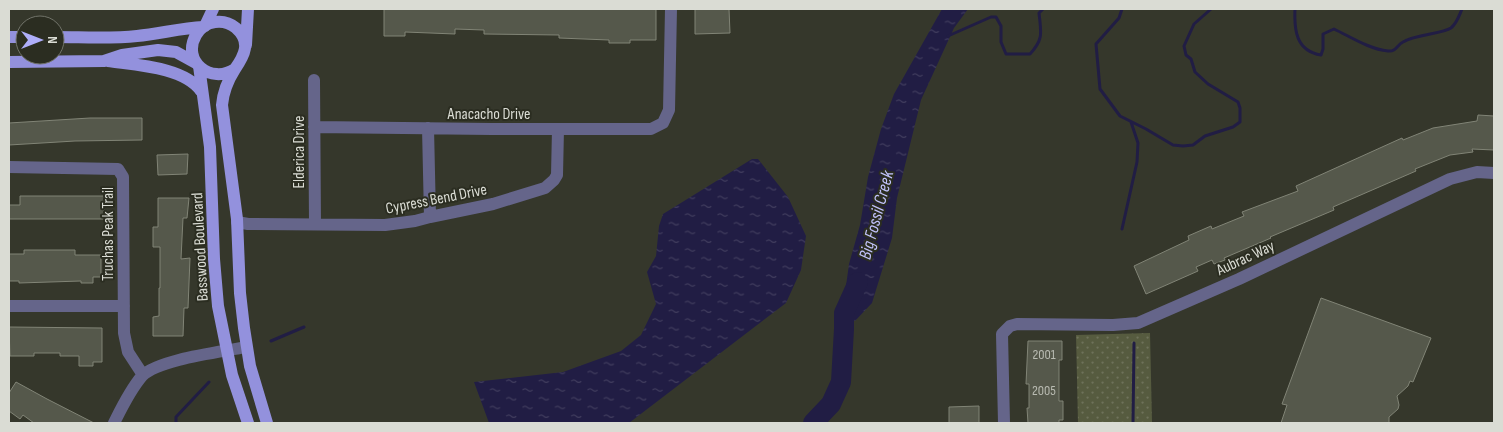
<svg xmlns="http://www.w3.org/2000/svg" width="1503" height="432" viewBox="0 0 1503 432" font-family="'Sofia Sans Condensed',sans-serif">
  <defs>
    <pattern id="grass-dots" width="8" height="8" patternUnits="userSpaceOnUse" patternTransform="scale(1.25)"><rect width="8" height="8" fill="#565b3f"/><path d="M2 2h.1M6 6h.1" fill="none" stroke="#6e725a" stroke-width="1.8" stroke-linecap="round"/></pattern>
    <pattern id="water-ripples" width="26" height="14" patternUnits="userSpaceOnUse" patternTransform="scale(1.25)"><rect width="26" height="14" fill="#211d44"/><path d="M2 4q2-2 4 0t4 0M15 11q2-2 4 0t4 0" fill="none" stroke="#413d5e"/></pattern>
  </defs>
  <rect width="100%" height="100%" fill="#35372b"/>
  <path fill="url(#grass-dots)" d="M 1150,333 L 1152,423 L 1078,423 L 1076,335 Z"/>
  <path fill="url(#water-ripples)" d="M 942,9 L 968,9 L 954,28 L 921,100 L 897,198 L 892,238 L 872,303 L 855,321 L 850,317 L 845,293 L 849,264 L 860,225 L 868,177 L 881,129 L 894,94 Z
    M 752,159 L 758,159 L 788,197 L 806,236 L 801,270 L 786,303 L 629,423 L 489,423 L 474,382 L 563,372 L 621,351 L 641,335 L 656,304 L 647,272 L 656,256 L 659,226 L 663,214 Z"/>
  <g fill="none" stroke-linecap="round" stroke-linejoin="round">
    <path stroke="#211d44" stroke-width="3" d="M 1122,9 L 1119,18 L 1096,44 L 1100,89 L 1120,116 L 1146,129 L 1173,145 L 1183,146 L 1193,145 L 1205,136 L 1233,127 L 1240,122 L 1240,108 L 1238,102 L 1208,84 L 1195,72 L 1191,59 L 1186,55 L 1184,46 L 1194,24 L 1211,9
      M 1295,9 C 1294,30 1296,51 1321,55 L 1323,49 L 1323,34 L 1334,29 C 1351,37 1369,49 1388,51 C 1396,52 1397,45 1403,42 C 1416,34 1442,34 1451,28 C 1457,23 1459,16 1462,9
      M 948,36 L 991,17 L 996,17 L 1001,26 L 1001,42 L 1006,54 L 1030,54 C 1044,39 1041,32 1039,13 L 1043,9
      M 1122,229 L 1137,162 L 1138,143 L 1131,122
      M 271,341 L 304,327
      M 176,423 L 176,417 L 209,382
      M 1133,423 L 1134,343"/>
    <path stroke="#211d44" stroke-width="20" d="M 813,423 L 831,404 L 841,382 L 844,329 L 844,313 L 858,282"/>
  </g>
  <path fill="#55584b" stroke="#818476" d="M 384,9 L 656,9 L 656,40 L 630,40 L 630,43 L 609,43 L 609,40 L 559,38 L 559,35 L 484,34 L 484,30 L 455,29 L 455,34 L 405,32 L 405,36 L 384,36 Z
    M 695,9 L 729,9 L 730,33 L 695,34 Z
    M 1478,115 L 1494,116 L 1494,150 L 1472,149 L 1473,152 L 1450,155 L 1415,169 L 1416,171 L 1333,207 L 1334,210 L 1270,237 L 1271,238 L 1224,258 L 1225,260 L 1214,264 L 1212,260 L 1196,267 L 1198,271 L 1146,294 L 1134,266 L 1189,240 L 1188,236 L 1211,226 L 1212,229 L 1244,216 L 1242,212 L 1298,191 L 1296,186 L 1402,138 L 1403,140 L 1433,128 L 1477,121 Z
    M 90,118 L 142,118 L 142,140 L 75,141 L 9,145 L 9,123 Z
    M 188,154 L 187,174 L 158,175 L 157,155 Z
    M 20,196 L 104,196 L 104,219 L 9,219 L 9,205 L 20,205 Z
    M 158,198 L 189,198 L 187,218 L 183,218 L 181,259 L 190,258 L 188,308 L 184,308 L 183,336 L 153,336 L 153,317 L 159,316 L 159,288 L 160,288 L 160,247 L 153,247 L 153,227 L 158,227 Z
    M 24,250 L 75,250 L 75,255 L 101,255 L 101,277 L 93,277 L 93,283 L 81,283 L 81,281 L 19,283 L 19,281 L 9,281 L 9,254 L 24,254 Z
    M 1321,298 L 1431,338 L 1413,382 L 1410,381 L 1408,386 L 1397,396 L 1399,405 L 1398,409 L 1389,417 L 1389,423 L 1281,423 L 1287,405 L 1282,404 Z
    M 9,327 L 102,328 L 102,362 L 93,362 L 93,366 L 79,366 L 79,356 L 60,356 L 60,353 L 34,353 L 34,356 L 10,356 Z
    M 1028,341 L 1062,341 L 1062,360 L 1059,360 L 1059,401 L 1063,401 L 1063,420 L 1059,420 L 1059,423 L 1028,423 L 1027,408 L 1029,408 L 1029,384 L 1026,384 Z
    M 16,382 L 47,399 L 94,423 L 34,423 L 23,415 L 20,419 L 9,411 L 9,393 Z
    M 979,406 L 979,423 L 949,423 L 949,407 Z"/>
  <g fill="none" stroke-linecap="round" stroke-linejoin="round">
    <path stroke="#65658a" stroke-width="12" d="M 314,80 L 315,224
      M 314,127 L 492,129 L 651,129 L 663,123 L 669,110 L 671,9
      M 428,128 L 430,217
      M 9,167 L 118,169 L 123,177 L 124,333 L 128,352 L 143,375
      M 237,222 L 248,224 L 385,225 L 415,221 L 430,217 L 493,204 L 545,188 L 554,180 L 557,175 L 558,129
      M 9,306 L 124,306
      M 114,423 C 122,407 130,390 142,376 C 159,359 222,352 246,347
      M 1004,423 L 1002,334 L 1010,326 L 1017,324 L 1113,325 L 1138,323 L 1239,279 L 1450,179 L 1477,172 L 1494,173"/>
    <path stroke="#9391dd" stroke-width="12" d="M 205,26 L 213,9
      M 9,37 L 25,37
      M 55,37 C 82,37 110,39 137,36 C 159,34 181,28 203,27
      M 246,45 L 248,9
      M 108,61 C 135,65 184,67 201,91
      M 9,62 L 104,61 L 122,55 L 158,50 L 176,52 L 196,63
      M 199,66 L 210,147 L 214,259 L 218,306 L 232,375 L 248,423
      M 235,69 C 211,85 181,61 196,35 C 200,28 207,23 215,22 C 222,21 230,23 236,28 C 252,42 244,56 235,69 C 228,80 223,93 222,105 L 237,219 L 240,293 L 244,328 L 250,366 L 267,423"/>
  </g>
  <g text-anchor="middle" stroke-width="4" stroke-linejoin="round" paint-order="stroke">
    <g font-size="14" fill="#b9bbb2">
      <text x="1044" y="359">2001</text>
      <text x="1044" y="395">2005</text>
    </g>
    <g font-size="16" fill="#dadcd4" stroke="#2b2d21">
      <text x="489" y="119">Anacacho Drive</text>
      <text transform="translate(298 152) rotate(-90)" y="6">Elderica Drive</text>
      <text transform="translate(436 198) rotate(-11)" y="6">Cypress Bend Drive</text>
      <text transform="translate(107 234) rotate(-90)" y="6">Truchas Peak Trail</text>
      <text transform="translate(199 247) rotate(-93)" y="6">Basswood Boulevard</text>
      <text transform="translate(1245 257) rotate(-25)" y="6">Aubrac Way</text>
    </g>
    <g font-size="18" font-style="italic" fill="#c2c3fc" stroke="#2b2d21">
      <text transform="translate(876 215) rotate(-75)" y="6">Big Fossil Creek</text>
    </g>
  </g>
  <rect width="1503" height="432" fill="none" stroke="#dadcd4" stroke-width="20"/>
  <g transform="translate(40 40) rotate(90)"><circle r="24" fill="#2b2d21" stroke="#717369"/>
  <path d="M0-4L9 19L0 12L-9 19Z" fill="#afaefa"/>
  <text y="-8" font-size="14" font-weight="bold" text-anchor="middle" fill="#dadcd4">N</text>
  </g>
</svg>
